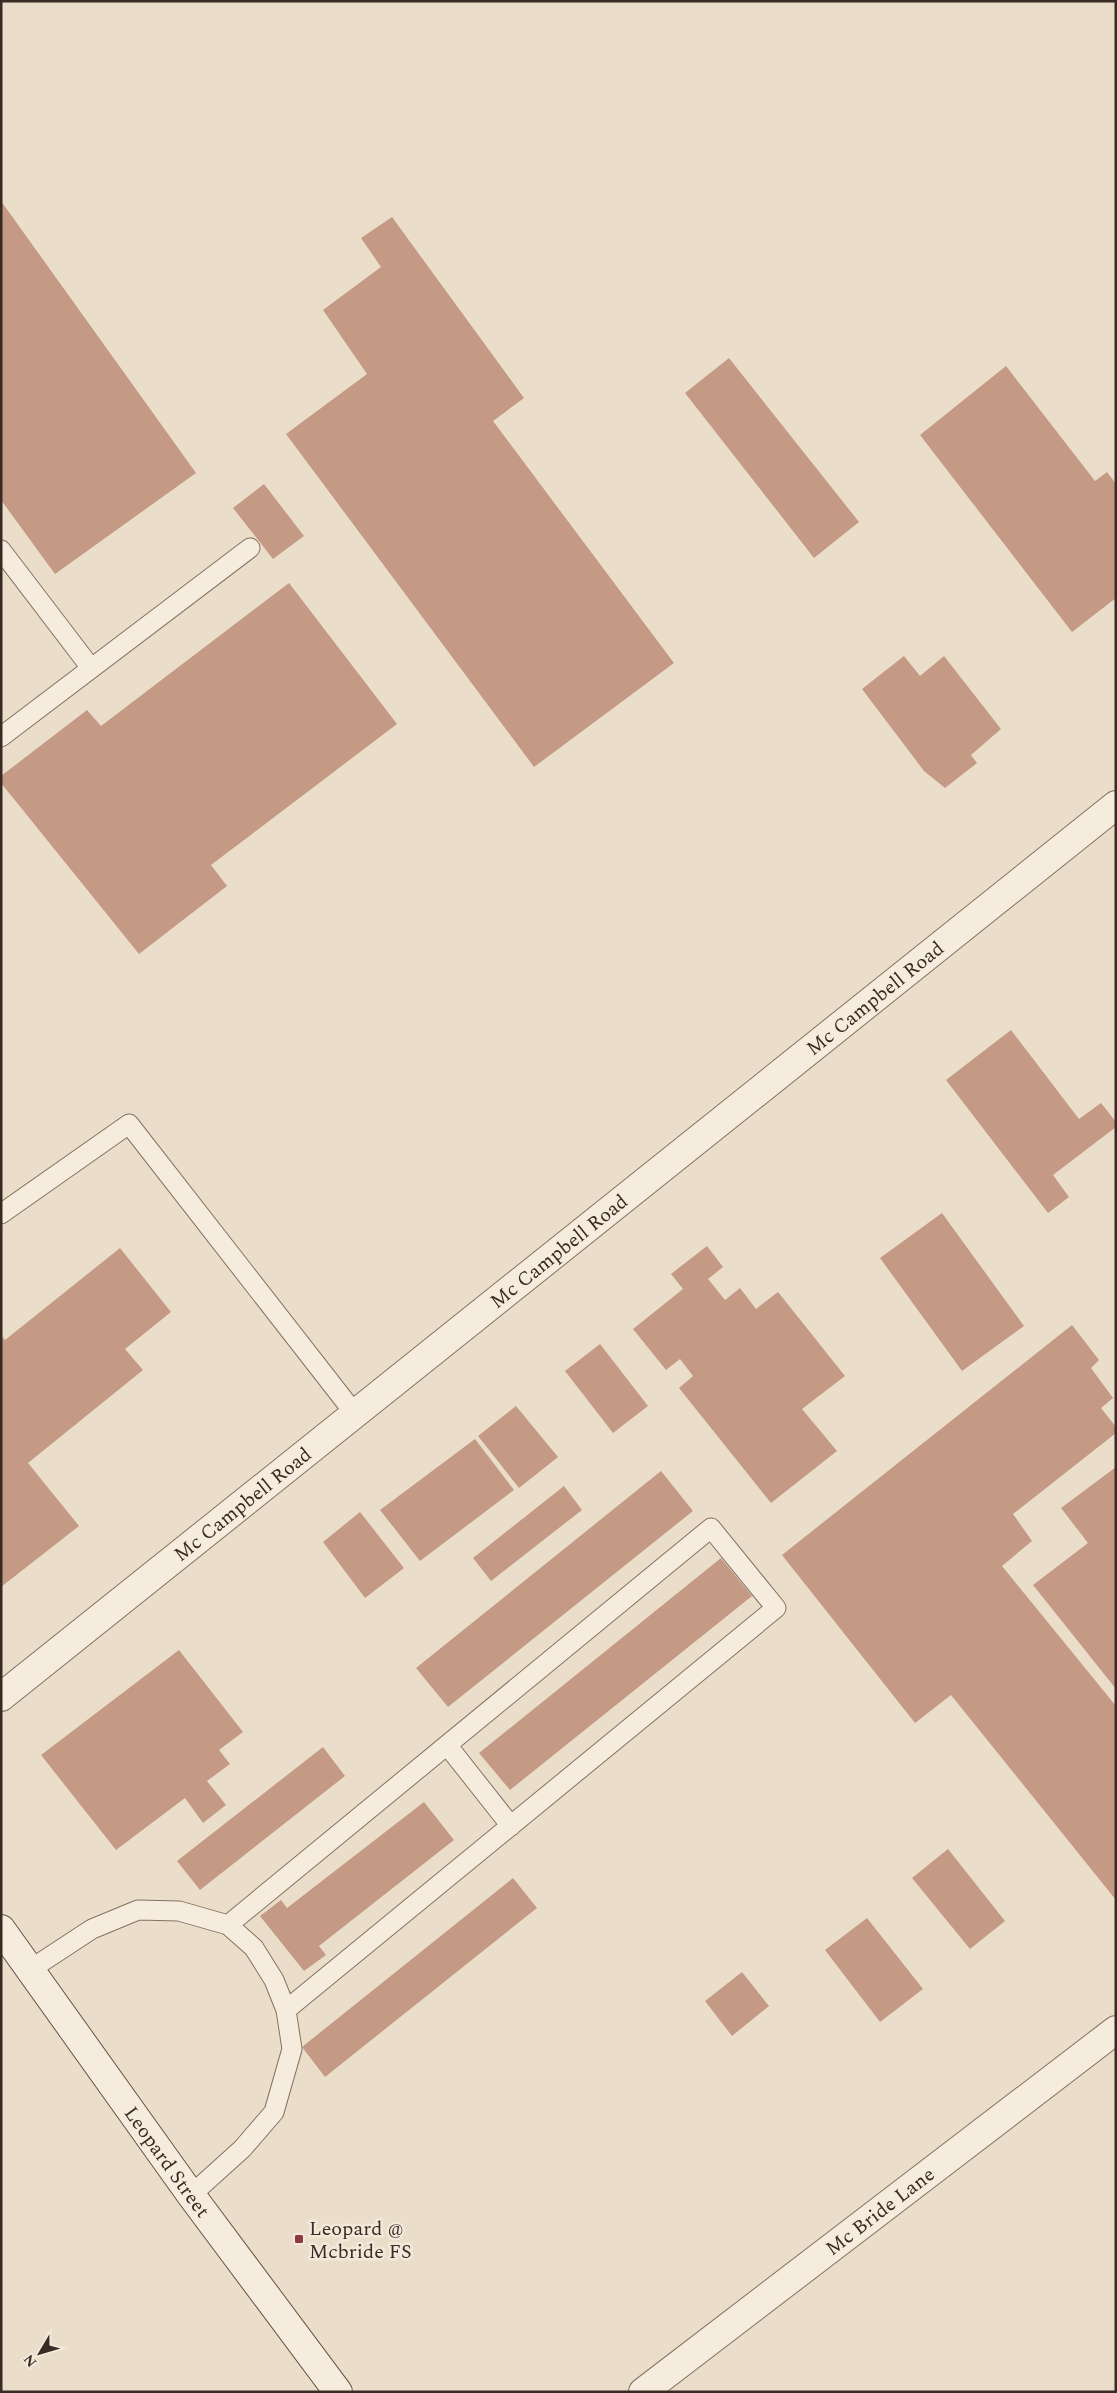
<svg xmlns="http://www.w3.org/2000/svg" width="1117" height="2393" viewBox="0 0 1117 2393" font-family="Spectral,serif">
  <rect width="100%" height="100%" fill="#eadecb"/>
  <path fill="#c49a85" d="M 1,201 L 196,473 L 55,574 L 1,500 Z
    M 392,217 L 524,398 L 493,421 L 674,663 L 534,767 L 286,434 L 367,374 L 323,310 L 381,267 L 361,238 Z
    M 729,358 L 859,522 L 814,558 L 685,393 Z
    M 1006,366 L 1095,481 L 1107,472 L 1116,484 L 1116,598 L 1072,632 L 920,435 Z
    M 264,484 L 304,536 L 273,559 L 233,508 Z
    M 289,583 L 397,724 L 211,865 L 227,886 L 139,954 L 1,783 L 1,776 L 87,710 L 101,726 Z
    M 904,656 L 920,676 L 944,656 L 1001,729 L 971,755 L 977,763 L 945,788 L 924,771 L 862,689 Z
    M 1011,1030 L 1079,1119 L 1101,1103 L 1116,1122 L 1116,1127 L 1053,1175 L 1069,1197 L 1048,1213 L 946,1080 Z
    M 942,1213 L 1024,1326 L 962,1371 L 880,1258 Z
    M 707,1246 L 723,1267 L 708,1279 L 725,1300 L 740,1288 L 756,1309 L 778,1292 L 845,1376 L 802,1409 L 837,1451 L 771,1503 L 679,1388 L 693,1376 L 680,1359 L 666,1370 L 633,1329 L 683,1289 L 671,1274 Z
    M 120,1248 L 171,1312 L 125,1349 L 143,1370 L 28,1463 L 79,1526 L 1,1587 L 1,1335 L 5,1340 Z
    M 1072,1325 L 1099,1360 L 1091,1368 L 1113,1398 L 1101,1408 L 1116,1427 L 1116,1433 L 1013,1514 L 1032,1541 L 1002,1566 L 1116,1706 L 1116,1900 L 951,1695 L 915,1723 L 782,1555 Z
    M 600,1344 L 648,1406 L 613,1433 L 565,1371 Z
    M 516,1406 L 558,1457 L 519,1488 L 478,1436 Z
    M 475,1439 L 514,1490 L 420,1561 L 380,1510 Z
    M 1116,1467 L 1116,1689 L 1033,1585 L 1088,1543 L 1061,1508 Z
    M 661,1471 L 693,1511 L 448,1707 L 416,1668 Z
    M 564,1486 L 582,1510 L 491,1581 L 473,1558 Z
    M 360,1512 L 404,1568 L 365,1598 L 323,1542 Z
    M 721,1558 L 752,1596 L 510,1790 L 479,1753 Z
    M 179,1650 L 243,1732 L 219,1750 L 230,1764 L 207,1781 L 226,1805 L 203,1823 L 185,1798 L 116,1850 L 41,1755 Z
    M 323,1747 L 345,1776 L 200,1890 L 177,1861 Z
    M 424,1802 L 454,1840 L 319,1946 L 326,1955 L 304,1971 L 260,1916 L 281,1900 L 287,1908 Z
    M 948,1849 L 1005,1921 L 970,1949 L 912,1878 Z
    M 513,1878 L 537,1908 L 325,2077 L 302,2047 Z
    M 867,1918 L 923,1989 L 880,2022 L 825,1950 Z
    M 742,1972 L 769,2006 L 732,2036 L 705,2001 Z"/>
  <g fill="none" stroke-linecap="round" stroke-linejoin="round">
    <g stroke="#857161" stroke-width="21">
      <path id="service" d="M 1,550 L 91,668
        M 1,737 L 250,548
        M 1,1214 L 129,1124 L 355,1414
        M 447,1745 L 511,1826
        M 228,1925 L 711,1528 L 776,1608 L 286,2010
        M 31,1969 L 92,1929 L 138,1910 L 179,1911 L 228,1925 L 254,1948 L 274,1980 L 286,2010 L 292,2049 L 274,2112 L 242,2149 L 191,2195"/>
    </g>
    <g stroke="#857161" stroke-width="30">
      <g id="minor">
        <path id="s1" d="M 1,1697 L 1116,805"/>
      </g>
    </g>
    <g stroke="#857161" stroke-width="30">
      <g id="tertiary">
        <path id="s2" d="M 643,2392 L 1116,2030"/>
      </g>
    </g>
    <g stroke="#675344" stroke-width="30">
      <g id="secondary">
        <path id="s3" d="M 1,1929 L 191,2195 L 338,2392"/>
      </g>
    </g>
    <use href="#service" stroke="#f6ecde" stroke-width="19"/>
    <use href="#minor" stroke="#f6ecde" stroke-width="28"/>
    <use href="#tertiary" stroke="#f6ecde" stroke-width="28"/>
    <use href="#secondary" stroke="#f6ecde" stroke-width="28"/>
  </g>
  <rect fill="#8e383f" stroke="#f2e9da" stroke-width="2" x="294" y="2234" width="10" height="10" rx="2.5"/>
  <g text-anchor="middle" stroke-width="5" stroke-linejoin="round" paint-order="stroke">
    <g font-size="20" fill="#382b23" stroke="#f2e9da">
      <text dy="7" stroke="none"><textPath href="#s1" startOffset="1119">Mc Campbell Road</textPath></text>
      <text dy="7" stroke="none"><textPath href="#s1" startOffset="714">Mc Campbell Road</textPath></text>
      <text dy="7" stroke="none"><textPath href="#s1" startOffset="309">Mc Campbell Road</textPath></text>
      <text dy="7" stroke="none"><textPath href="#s3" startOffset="286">Leopard Street</textPath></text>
      <text dy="7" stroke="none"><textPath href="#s2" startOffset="298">Mc Bride Lane</textPath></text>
    </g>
    <g font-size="20" fill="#382b23" stroke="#f2e9da" text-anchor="start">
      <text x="309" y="2235">Leopard @<tspan x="309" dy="23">Mcbride FS</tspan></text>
    </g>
  </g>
  <rect width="1117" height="2393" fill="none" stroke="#382b23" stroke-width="5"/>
  <g transform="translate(40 2353) rotate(232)" stroke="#f2e9da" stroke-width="4" paint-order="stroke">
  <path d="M0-4L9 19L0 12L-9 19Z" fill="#382b23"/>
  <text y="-8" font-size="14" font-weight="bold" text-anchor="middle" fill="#382b23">N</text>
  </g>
</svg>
